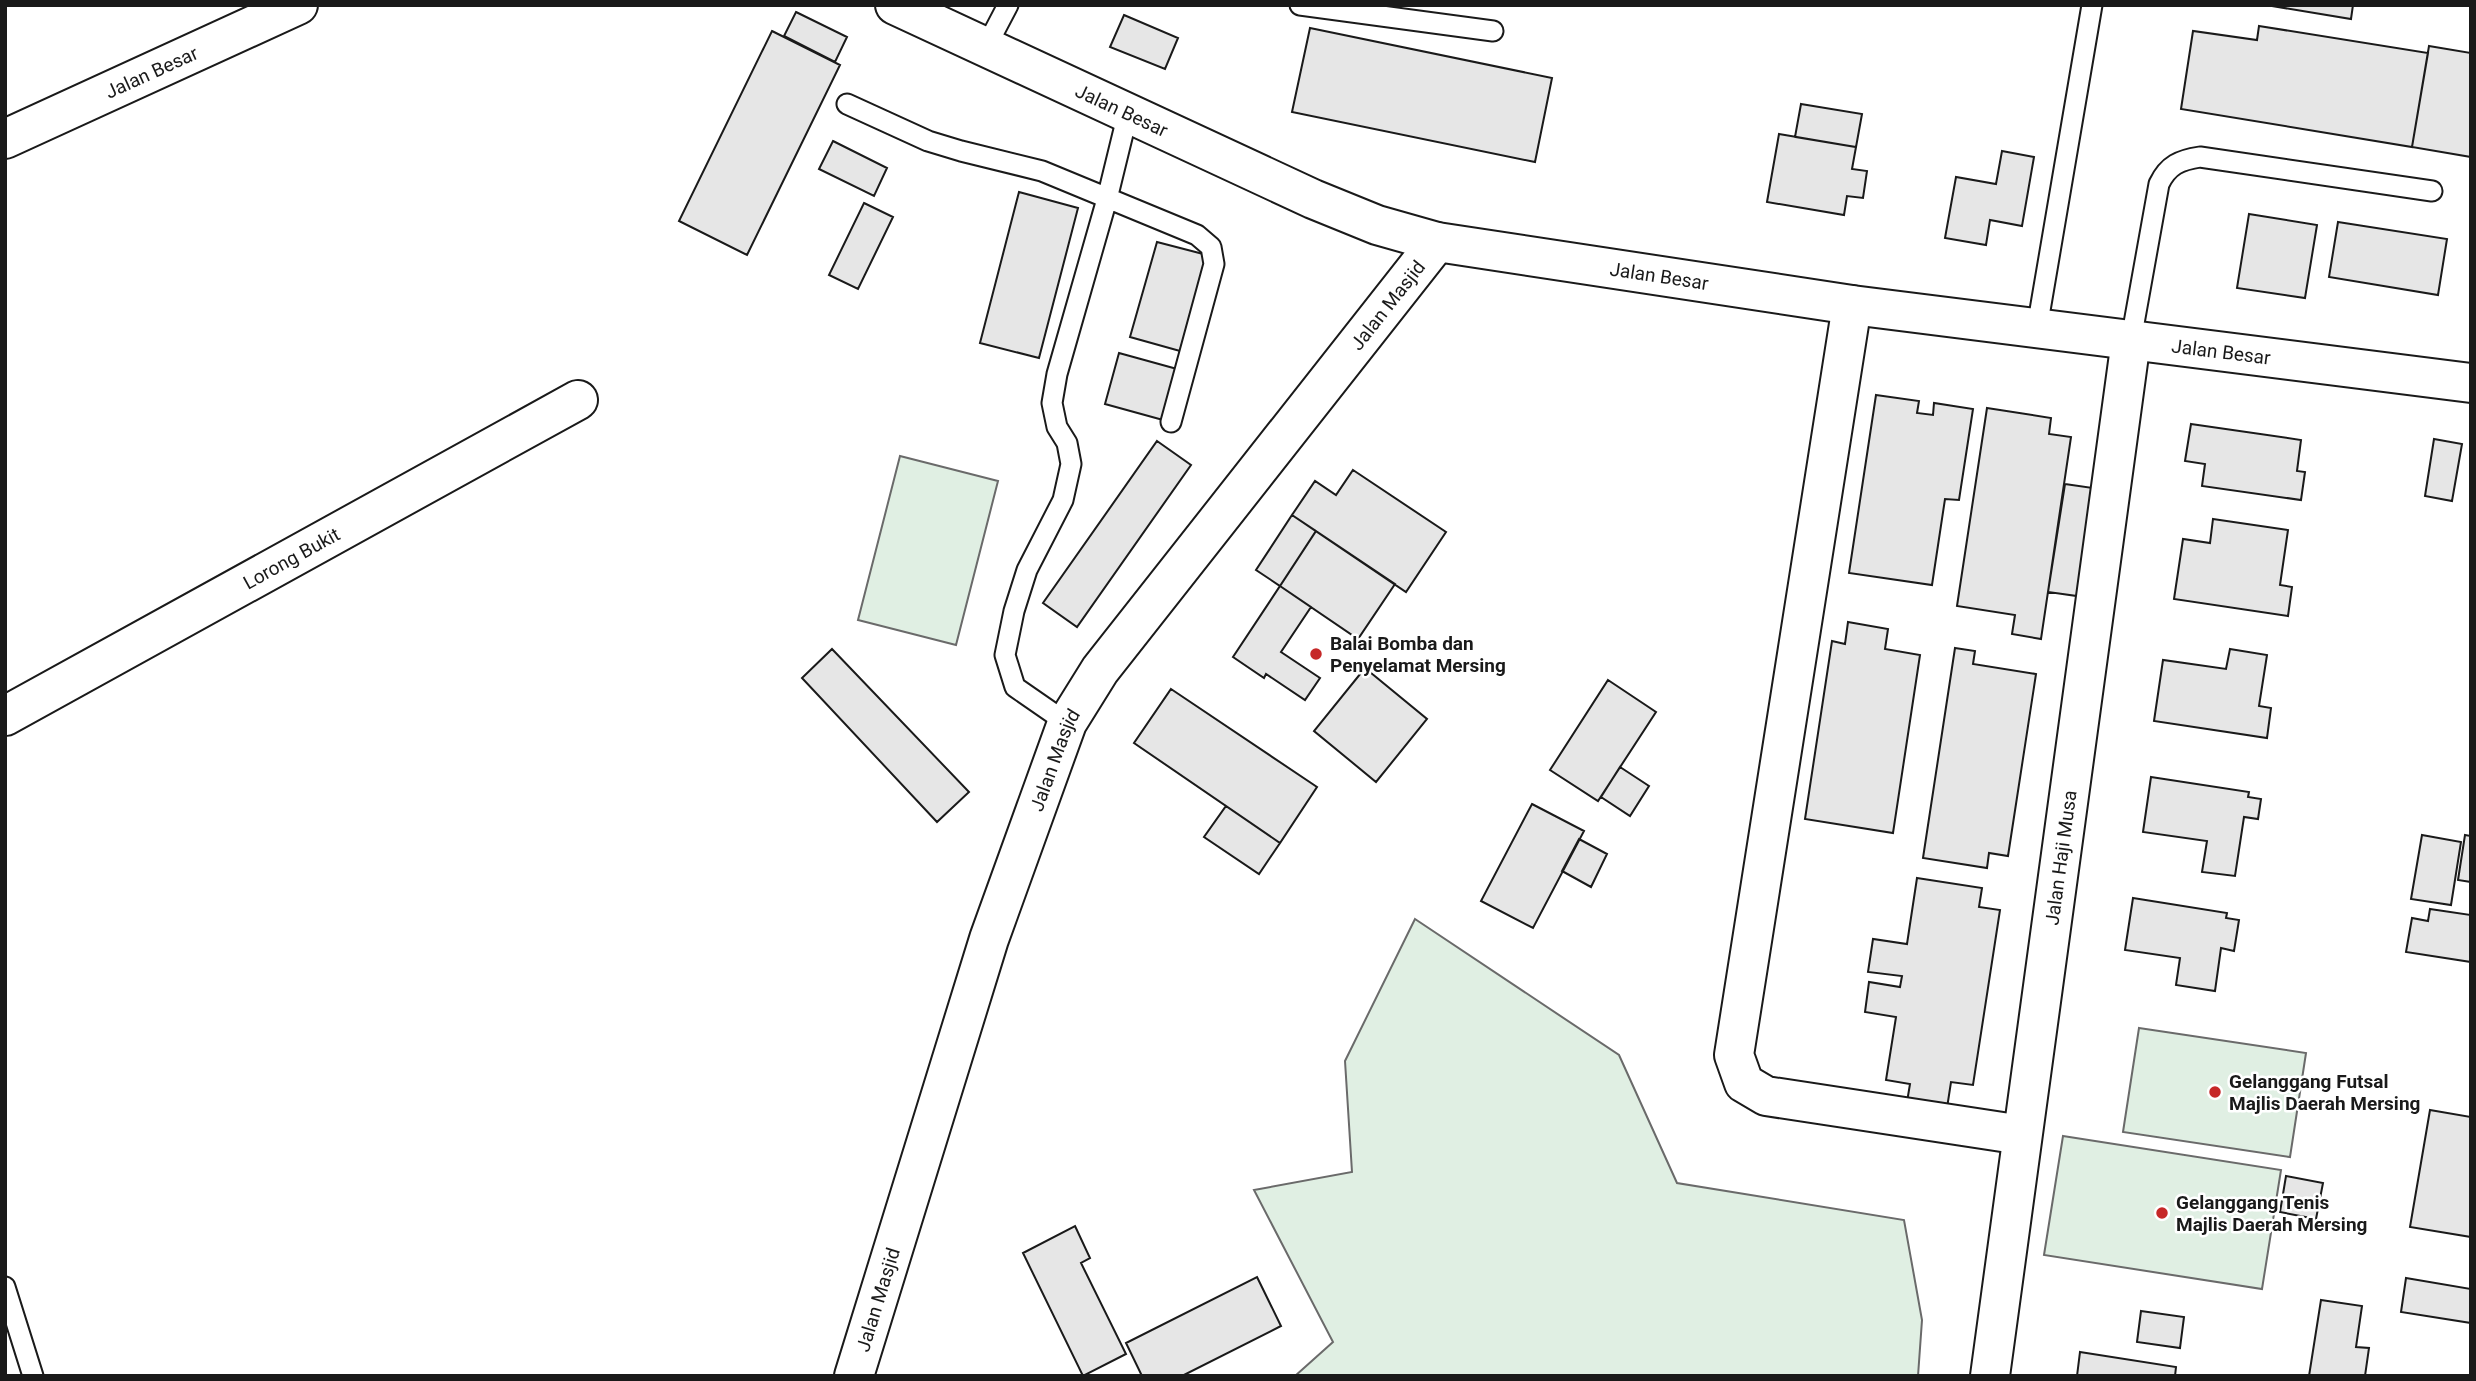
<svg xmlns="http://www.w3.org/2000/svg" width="2476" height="1381" viewBox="0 0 2476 1381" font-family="Roboto,sans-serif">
  <rect width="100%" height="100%" fill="#fff"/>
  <path fill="#e0efe3" stroke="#6a6a6a" stroke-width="2" d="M 900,456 L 998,481 L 956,645 L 858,620 Z
    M 1415,919 L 1619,1055 L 1677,1183 L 1904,1220 L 1922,1320 L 1918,1376 L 1295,1376 L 1333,1342 L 1254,1190 L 1352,1172 L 1345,1061 Z
    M 2139,1028 L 2306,1053 L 2290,1157 L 2123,1132 Z
    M 2063,1136 L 2281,1170 L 2262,1289 L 2044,1255 Z"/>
  <path fill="#e6e6e6" stroke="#1a1a1a" stroke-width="2" d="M 2266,5 L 2353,5 L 2351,19 Z
    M 796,12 L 847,37 L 835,62 L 784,36 Z
    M 1124,15 L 1178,38 L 1165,69 L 1110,47 Z
    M 2259,26 L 2428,53 L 2412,147 L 2181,109 L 2193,31 L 2257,40 Z
    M 1310,28 L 1552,78 L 1535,162 L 1292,112 Z
    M 772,31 L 840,65 L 747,255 L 679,221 Z
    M 2429,46 L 2471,53 L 2471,157 L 2412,147 Z
    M 1801,104 L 1862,114 L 1856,147 L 1795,137 Z
    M 1779,134 L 1856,147 L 1852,169 L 1867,171 L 1863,198 L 1847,196 L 1844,215 L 1767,202 Z
    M 833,141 L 887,168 L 874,196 L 819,169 Z
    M 2002,151 L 2034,157 L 2022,226 L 1990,220 L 1986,245 L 1945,238 L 1956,177 L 1996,184 Z
    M 1019,192 L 1078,208 L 1039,358 L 980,343 Z
    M 864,203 L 893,217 L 858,289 L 829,275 Z
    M 2249,214 L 2317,225 L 2305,298 L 2237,288 Z
    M 2338,222 L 2447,239 L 2438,295 L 2329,277 Z
    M 1157,242 L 1207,255 L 1180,351 L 1130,337 Z
    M 1119,353 L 1177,369 L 1163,420 L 1105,404 Z
    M 1876,395 L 1919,401 L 1917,413 L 1933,415 L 1934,403 L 1973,409 L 1959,500 L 1945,499 L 1932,585 L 1849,573 Z
    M 1987,408 L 2051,418 L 2049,434 L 2071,437 L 2041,639 L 2012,634 L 2015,615 L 1957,606 Z
    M 2191,424 L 2301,440 L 2297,471 L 2305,472 L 2301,500 L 2202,486 L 2205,464 L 2185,461 Z
    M 2434,439 L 2462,444 L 2452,501 L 2425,496 Z
    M 1157,441 L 1191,465 L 1077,627 L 1043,603 Z
    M 1353,470 L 1446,532 L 1406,592 L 1292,515 L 1315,481 L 1336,495 Z
    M 2065,484 L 2093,488 L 2077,596 L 2048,592 Z
    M 1292,515 L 1316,531 L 1280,586 L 1256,570 Z
    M 2213,519 L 2288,530 L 2280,585 L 2292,587 L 2288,616 L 2174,599 L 2183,539 L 2210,543 Z
    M 1316,531 L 1395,584 L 1358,639 L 1280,586 Z
    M 1280,586 L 1311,607 L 1281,652 L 1320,678 L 1305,700 L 1266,674 L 1264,678 L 1233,657 Z
    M 1848,622 L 1888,629 L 1885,649 L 1920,655 L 1893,833 L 1805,819 L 1832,641 L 1845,644 Z
    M 1955,648 L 1975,651 L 1973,664 L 2036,674 L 2008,856 L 1989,853 L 1987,868 L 1923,858 Z
    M 832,649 L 969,792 L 937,822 L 802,678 Z
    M 2230,649 L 2267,655 L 2259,706 L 2271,708 L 2267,738 L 2154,721 L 2163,660 L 2226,669 Z
    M 1365,668 L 1427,719 L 1376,782 L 1314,731 Z
    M 1608,680 L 1656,712 L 1598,801 L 1550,770 Z
    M 1171,689 L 1317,787 L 1280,843 L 1134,743 Z
    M 1620,767 L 1649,786 L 1630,816 L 1601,797 Z
    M 2151,777 L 2249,792 L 2248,797 L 2261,799 L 2258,819 L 2244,817 L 2235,876 L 2202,872 L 2207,841 L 2143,832 Z
    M 1532,804 L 1584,831 L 1533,928 L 1481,901 Z
    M 1226,806 L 1280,843 L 1259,874 L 1204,837 Z
    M 2422,835 L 2461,842 L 2451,905 L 2411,899 Z
    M 2465,835 L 2471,836 L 2471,882 L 2458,880 Z
    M 1579,839 L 1607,854 L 1591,887 L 1562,871 Z
    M 1917,878 L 1982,888 L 1979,907 L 2000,910 L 1973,1085 L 1951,1082 L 1947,1108 L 1907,1102 L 1910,1084 L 1886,1080 L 1896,1017 L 1865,1012 L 1869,982 L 1900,987 L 1902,976 L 1868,972 L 1873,939 L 1907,944 Z
    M 2133,898 L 2227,913 L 2226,918 L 2239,920 L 2234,951 L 2221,948 L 2215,991 L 2176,985 L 2180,958 L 2125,950 Z
    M 2430,909 L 2471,915 L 2471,962 L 2406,952 L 2412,918 L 2428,921 Z
    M 2430,1110 L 2471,1117 L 2471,1237 L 2410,1227 Z
    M 2286,1176 L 2323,1183 L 2316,1219 L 2280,1212 Z
    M 1075,1226 L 1090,1258 L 1081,1263 L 1126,1354 L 1083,1376 L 1023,1253 Z
    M 1257,1277 L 1281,1326 L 1182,1376 L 1142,1376 L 1126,1343 Z
    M 2406,1278 L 2471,1289 L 2471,1323 L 2401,1312 Z
    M 2321,1300 L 2362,1306 L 2356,1347 L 2369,1348 L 2365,1376 L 2309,1376 Z
    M 2141,1311 L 2184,1317 L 2180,1348 L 2137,1342 Z
    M 2080,1352 L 2176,1367 L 2175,1376 L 2077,1376 Z"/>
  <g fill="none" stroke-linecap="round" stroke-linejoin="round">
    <g stroke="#1a1a1a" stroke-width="23">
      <path id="lane" d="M 1300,5 L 1493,31
        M 986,47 L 1008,5
        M 847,104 L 928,141 L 961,151 L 1042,171 L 1197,235 L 1211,247 L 1214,264 L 1171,422
        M 2037,328 L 2092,5
        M 2131,340 L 2159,184 C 2168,165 2180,160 2200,157 L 2432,191
        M 1067,723 L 1015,687 L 1005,655 L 1014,611 L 1027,570 L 1063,500 L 1071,464 L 1067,443 L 1057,427 L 1052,403 L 1057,374 L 1107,199 L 1128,113
        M 5,1287 L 33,1376"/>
    </g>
    <g stroke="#1a1a1a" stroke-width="42">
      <g id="street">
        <path d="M 1852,305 L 1734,1055 L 1744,1083 L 1766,1096 L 2022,1135"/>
        <path id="s1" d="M 5,716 L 578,400"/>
        <path id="s2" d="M 854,1376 L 989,939 L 1067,723 L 1100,670 L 1437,242"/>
        <path id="s3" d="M 1990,1376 L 2131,340"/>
      </g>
    </g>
    <g stroke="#1a1a1a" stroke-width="42">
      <g id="secondary">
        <path id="s4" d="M 895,5 L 1313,199 L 1377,225 L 1437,242 L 1852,305 L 2471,383"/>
        <path id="s5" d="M 5,139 L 298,5"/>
      </g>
    </g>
    <use href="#lane" stroke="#fff" stroke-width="19"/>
    <use href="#street" stroke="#fff" stroke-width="38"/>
    <use href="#secondary" stroke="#fff" stroke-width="38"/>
  </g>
  <g fill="#c62828" stroke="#fff" stroke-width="2.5">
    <circle cx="1316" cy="654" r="7"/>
    <circle cx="2215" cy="1092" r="7"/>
    <circle cx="2162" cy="1213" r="7"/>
  </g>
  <g text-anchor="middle" stroke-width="5" stroke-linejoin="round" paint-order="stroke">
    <g font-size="19" fill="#1a1a1a" stroke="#fff">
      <text dy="7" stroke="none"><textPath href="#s5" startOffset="161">Jalan Besar</textPath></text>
      <text dy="7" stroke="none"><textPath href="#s4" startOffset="250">Jalan Besar</textPath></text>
      <text dy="7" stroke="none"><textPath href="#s4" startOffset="817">Jalan Besar</textPath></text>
      <text dy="7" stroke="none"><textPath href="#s2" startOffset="1214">Jalan Masjid</textPath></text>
      <text dy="7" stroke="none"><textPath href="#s4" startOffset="1384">Jalan Besar</textPath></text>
      <text dy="7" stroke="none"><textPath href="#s1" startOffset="327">Lorong Bukit</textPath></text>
      <text dy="7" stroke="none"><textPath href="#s2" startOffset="648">Jalan Masjid</textPath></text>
      <text dy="7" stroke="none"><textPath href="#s3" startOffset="523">Jalan Haji Musa</textPath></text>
      <text dy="7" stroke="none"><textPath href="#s2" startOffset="80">Jalan Masjid</textPath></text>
    </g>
    <g font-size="19" font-weight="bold" fill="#1a1a1a" stroke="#fff" text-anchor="start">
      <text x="1330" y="650">Balai Bomba dan<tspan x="1330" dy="22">Penyelamat Mersing</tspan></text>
      <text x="2229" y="1088">Gelanggang Futsal<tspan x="2229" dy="22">Majlis Daerah Mersing</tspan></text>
      <text x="2176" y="1209">Gelanggang Tenis<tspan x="2176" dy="22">Majlis Daerah Mersing</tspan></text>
    </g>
  </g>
  <rect width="2476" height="1381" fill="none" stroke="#1a1a1a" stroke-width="14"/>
</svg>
